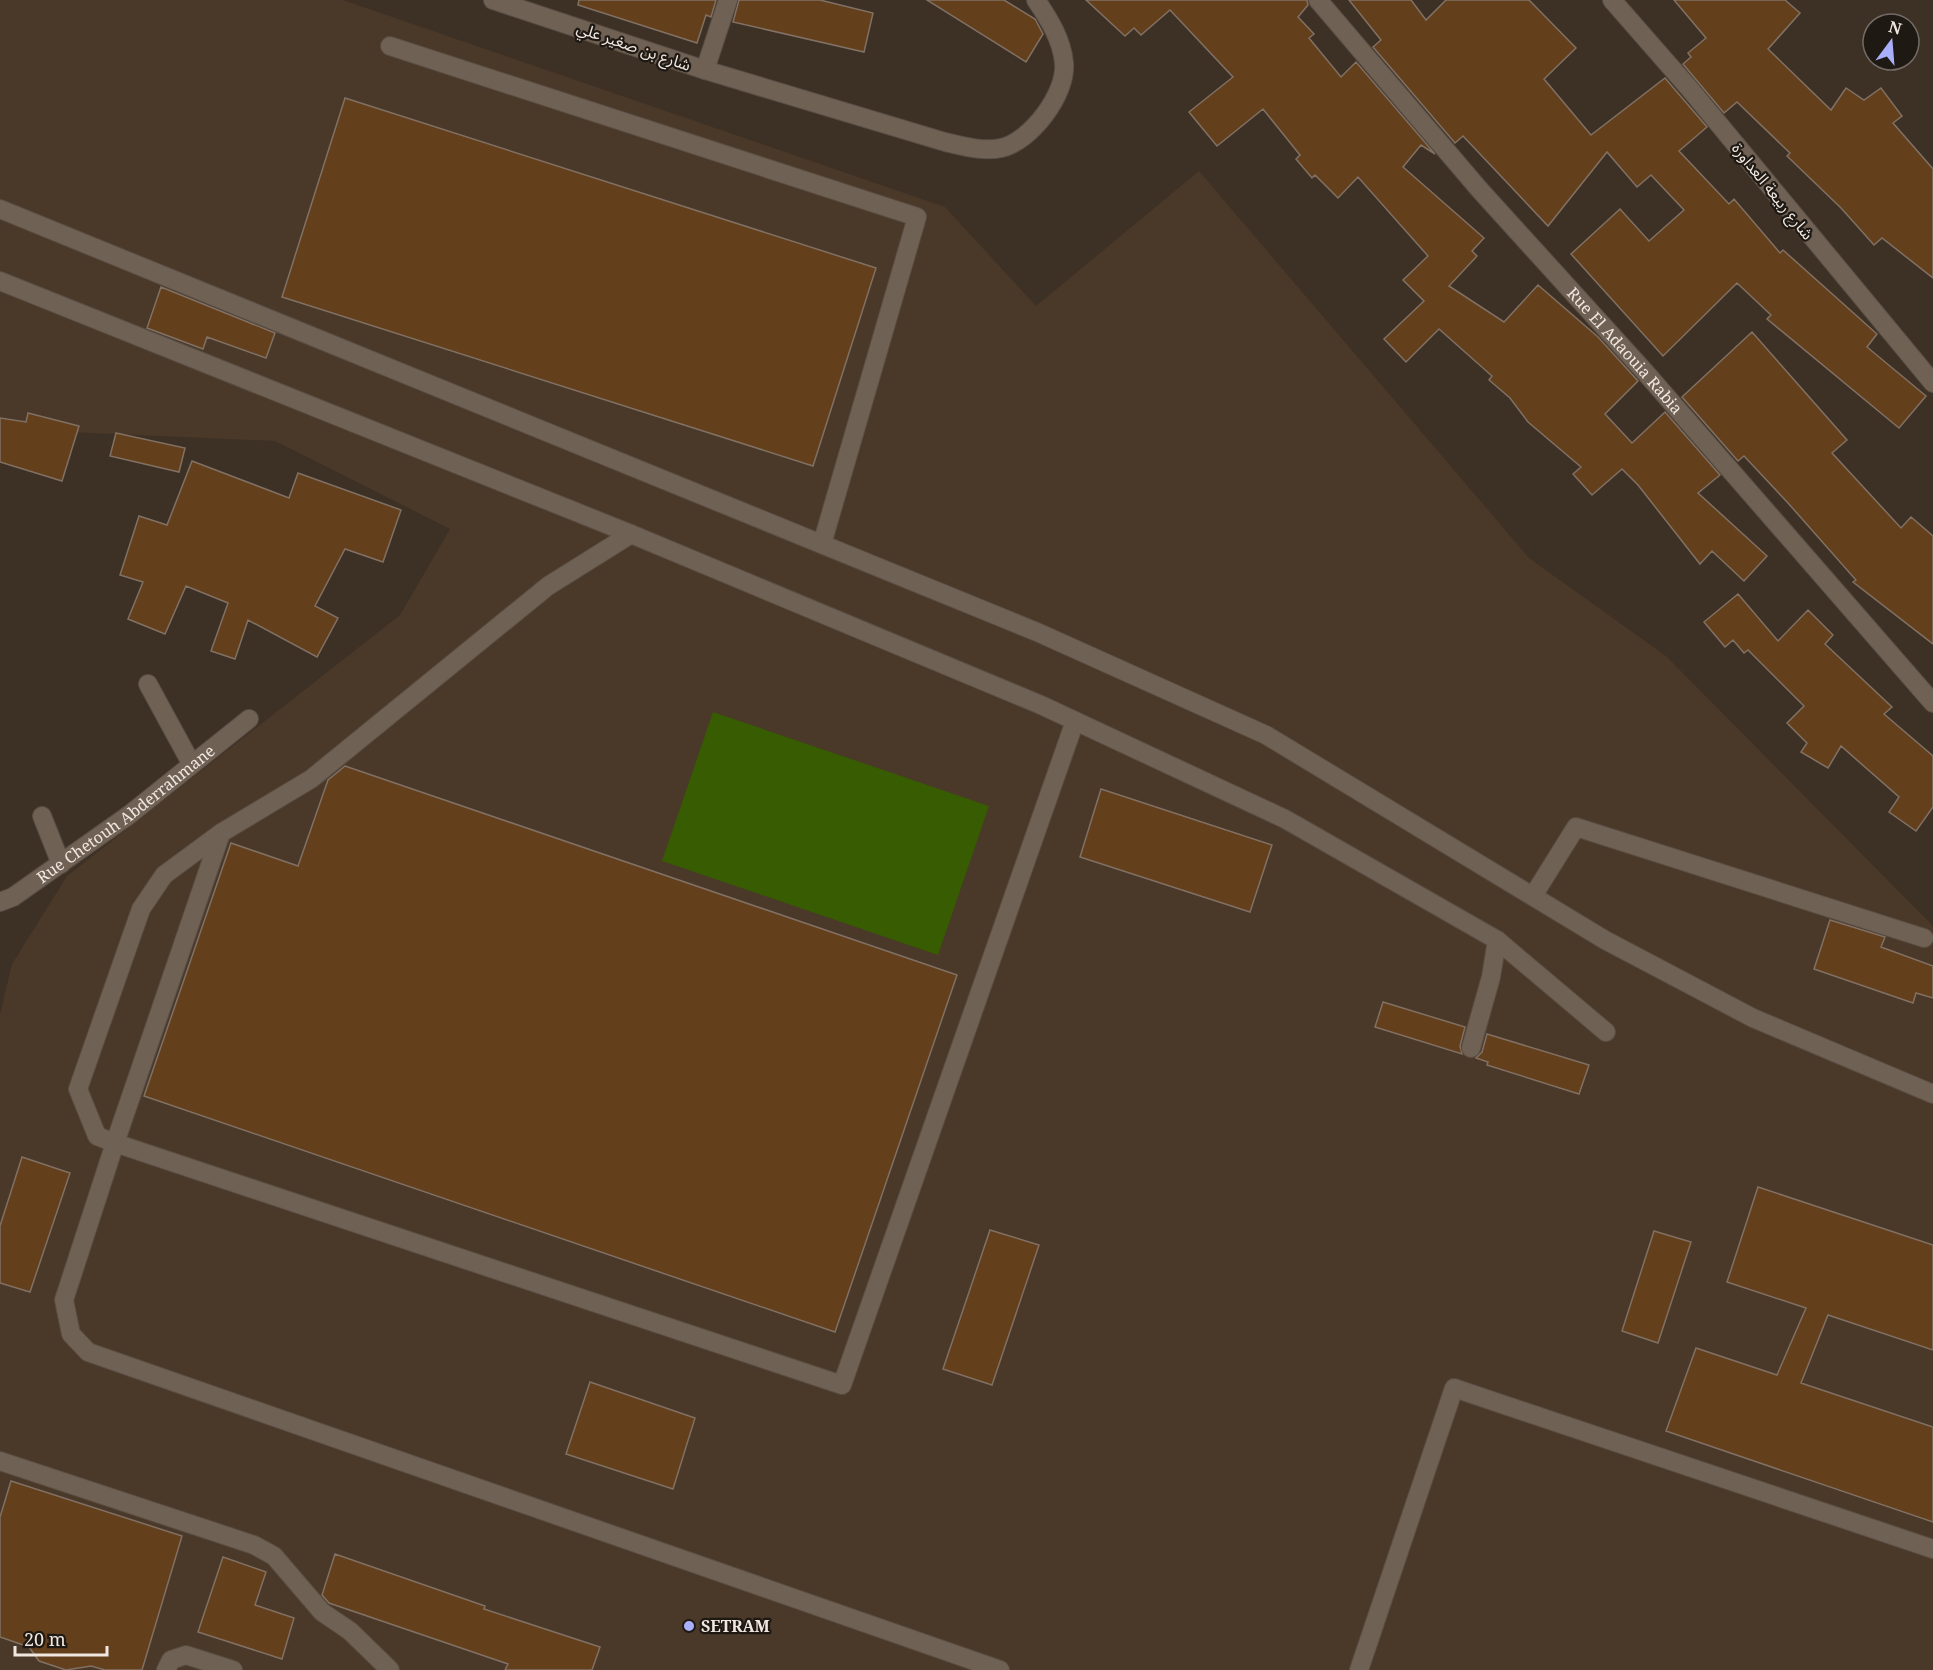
<svg xmlns="http://www.w3.org/2000/svg" width="1933" height="1670" viewBox="0 0 1933 1670" font-family="'Noto Serif','Noto Sans Arabic',serif">
  <rect width="100%" height="100%" fill="#3d3025"/>
  <path fill="#4a3829" d="M 0,0 L 343,0 L 945,207 L 1036,306 L 1199,171 L 1529,558 L 1666,656 L 1933,926 L 1933,1670 L 0,1670 L 0,1014 L 12,964 L 67,876 L 400,615 L 450,529 L 275,441 L 0,429 Z"/>
  <path fill="#375c01" d="M 713,712 L 989,806 L 938,955 L 662,861 Z"/>
  <path fill="#643f1c" stroke="#807164" stroke-width="1.5" d="M 579,0 L 716,0 L 711,17 L 706,15 L 697,43 L 578,5 Z
    M 739,0 L 820,0 L 873,13 L 864,52 L 733,22 Z
    M 927,0 L 1004,0 L 1035,19 L 1043,34 L 1026,62 Z
    M 1086,0 L 1307,0 L 1308,5 L 1298,17 L 1314,34 L 1309,38 L 1341,77 L 1356,62 L 1435,154 L 1421,145 L 1403,167 L 1484,238 L 1472,251 L 1477,256 L 1449,286 L 1504,322 L 1538,285 L 1598,337 L 1638,381 L 1605,414 L 1632,443 L 1665,412 L 1720,475 L 1698,493 L 1767,556 L 1744,581 L 1712,551 L 1700,564 L 1638,485 L 1622,469 L 1592,495 L 1573,474 L 1581,467 L 1528,422 L 1510,398 L 1489,380 L 1492,376 L 1439,329 L 1406,362 L 1384,339 L 1424,301 L 1403,280 L 1428,256 L 1358,177 L 1338,198 L 1315,175 L 1312,178 L 1296,159 L 1300,155 L 1263,109 L 1217,146 L 1189,112 L 1233,77 L 1170,10 L 1141,35 L 1134,28 L 1125,36 Z
    M 1349,0 L 1411,0 L 1426,20 L 1446,0 L 1529,0 L 1576,48 L 1544,79 L 1591,135 L 1665,78 L 1707,127 L 1679,151 L 1729,204 L 1734,199 L 1780,253 L 1783,250 L 1877,334 L 1867,347 L 1926,396 L 1899,428 L 1767,319 L 1771,315 L 1737,283 L 1663,356 L 1571,254 L 1620,209 L 1649,241 L 1684,210 L 1651,175 L 1637,187 L 1607,152 L 1548,226 L 1463,136 L 1455,143 L 1373,47 L 1381,40 Z
    M 1674,0 L 1785,0 L 1800,13 L 1768,49 L 1831,110 L 1846,88 L 1864,100 L 1881,88 L 1902,116 L 1893,123 L 1933,169 L 1933,278 L 1882,238 L 1874,245 L 1841,208 L 1787,156 L 1790,153 L 1737,102 L 1724,113 L 1683,64 L 1691,57 L 1688,53 L 1706,38 Z
    M 345,98 L 876,268 L 813,466 L 282,297 Z
    M 161,287 L 275,333 L 266,358 L 207,337 L 203,349 L 147,328 Z
    M 1752,332 L 1847,440 L 1832,453 L 1901,528 L 1911,517 L 1933,536 L 1933,644 L 1853,582 L 1856,580 L 1788,503 L 1744,456 L 1738,461 L 1682,397 Z
    M 28,413 L 79,426 L 62,481 L 0,462 L 0,418 L 26,422 Z
    M 116,433 L 185,448 L 179,472 L 110,456 Z
    M 192,461 L 289,498 L 298,473 L 401,510 L 383,562 L 345,549 L 315,606 L 338,618 L 317,657 L 248,620 L 235,659 L 211,651 L 228,603 L 186,586 L 165,634 L 128,619 L 143,582 L 120,575 L 139,516 L 167,525 Z
    M 1738,594 L 1778,641 L 1808,610 L 1833,635 L 1825,644 L 1892,707 L 1884,714 L 1933,756 L 1933,807 L 1916,831 L 1889,812 L 1899,797 L 1841,746 L 1828,768 L 1801,752 L 1807,743 L 1787,723 L 1804,706 L 1748,650 L 1744,653 L 1733,640 L 1725,647 L 1704,622 Z
    M 345,766 L 957,975 L 835,1332 L 144,1096 L 231,843 L 298,866 L 328,780 Z
    M 1101,789 L 1272,845 L 1250,912 L 1080,857 Z
    M 1830,920 L 1885,937 L 1881,947 L 1933,966 L 1933,998 L 1916,993 L 1913,1003 L 1814,969 Z
    M 1383,1002 L 1465,1027 L 1460,1046 L 1462,1054 L 1375,1027 Z
    M 1487,1034 L 1589,1065 L 1579,1094 L 1487,1065 L 1488,1062 L 1476,1058 L 1482,1052 Z
    M 22,1157 L 70,1173 L 30,1292 L 0,1283 L 0,1226 Z
    M 1758,1187 L 1933,1245 L 1933,1350 L 1828,1315 L 1801,1383 L 1933,1427 L 1933,1522 L 1666,1431 L 1696,1348 L 1777,1375 L 1806,1308 L 1727,1282 Z
    M 990,1230 L 1039,1245 L 992,1385 L 943,1369 Z
    M 1654,1231 L 1691,1242 L 1658,1343 L 1622,1331 Z
    M 590,1382 L 695,1418 L 673,1489 L 566,1454 Z
    M 11,1481 L 182,1536 L 142,1670 L 105,1670 L 91,1666 L 66,1670 L 39,1661 L 29,1647 L 0,1637 L 0,1517 Z
    M 335,1554 L 485,1606 L 484,1609 L 600,1647 L 592,1670 L 505,1670 L 508,1664 L 329,1603 L 322,1595 Z
    M 223,1557 L 266,1572 L 255,1605 L 294,1618 L 282,1659 L 198,1632 Z"/>
  <g fill="none" stroke-linecap="round" stroke-linejoin="round">
    <g stroke="#594e44" stroke-width="20">
      <g id="minor">
        <path d="M 493,0 L 705,70 L 728,0"/>
        <path id="s1" d="M 1318,0 L 1479,189 L 1645,372 L 1933,703"/>
        <path d="M 1612,0 L 1689,88 L 1933,383"/>
        <path d="M 390,46 L 917,217 L 822,544"/>
        <path d="M 705,70 L 945,142 C 963,146 983,152 1001,148 C 1030,142 1067,94 1064,63 C 1062,40 1049,19 1036,0"/>
        <path d="M 0,209 L 1037,632 L 1266,735 L 1605,940 L 1753,1018 L 1933,1094"/>
        <path d="M 0,281 L 631,534"/>
        <path d="M 148,684 L 191,763"/>
        <path d="M 42,816 L 61,864"/>
        <path d="M 221,833 L 115,1143 L 842,1385 L 1075,721"/>
        <path d="M 1533,896 L 1576,827 L 1924,938"/>
        <path id="s2" d="M 0,902 L 13,897 L 129,815 L 249,719"/>
        <path d="M 1471,1048 L 1491,977 L 1497,940"/>
        <path d="M 0,1461 L 254,1545 L 274,1556 L 322,1612 L 350,1631 L 390,1670"/>
        <path d="M 166,1670 L 171,1660 L 186,1655 L 233,1670"/>
        <path d="M 1000,1670 L 88,1352 L 71,1334 L 64,1300 L 115,1143 L 97,1136 L 78,1089 L 141,909 L 164,875 L 221,833 L 311,779 L 548,586 L 631,534 L 1041,705 L 1285,819 L 1497,940 L 1606,1032"/>
        <path d="M 1359,1670 L 1454,1388 L 1933,1549"/>
      </g>
    </g>
    <use href="#minor" stroke="#6f6154" stroke-width="18"/>
  </g>
  <circle fill="#aaaffb" stroke="#1f1914" stroke-width="2" cx="689" cy="1626" r="6"/>
  <g text-anchor="middle" stroke-width="4.5" stroke-linejoin="round" paint-order="stroke">
    <g font-size="16" fill="#f0e7e0" stroke="#1f1914">
      <text transform="translate(634 46) rotate(19)" y="6">شارع بن صغير علي</text>
      <text transform="translate(1773 191) rotate(51)" y="6">شارع ربيعة العداورة</text>
      <text dy="6" stroke="none"><textPath href="#s1" startOffset="466">Rue El Adaouia Rabia</textPath></text>
      <text dy="6" stroke="none"><textPath href="#s2" startOffset="154">Rue Chetouh Abderrahmane</textPath></text>
    </g>
    <g font-size="16" font-weight="bold" fill="#f0e7e0" stroke="#1f1914" text-anchor="start">
      <text x="701" y="1632">SETRAM</text>
    </g>
  </g>
  <g transform="translate(1891 42) rotate(16)"><circle r="28" fill="#1f1914" stroke="#736b66" stroke-width="1.5"/>
  <path d="M0-4.5L10 22L0 15L-10 22Z" fill="#aaaffb"/>
  <text y="-9" font-size="16" font-weight="bold" text-anchor="middle" fill="#f0e7e0">N</text>
  </g>
  <path d="M15 1646v9h92v-9" fill="none" stroke="#f0e7e0" stroke-width="3"/>
  <text x="24" y="1646" font-size="18" fill="#f0e7e0" stroke="#1f1914" stroke-width="4.5" paint-order="stroke">20 m</text>
</svg>
